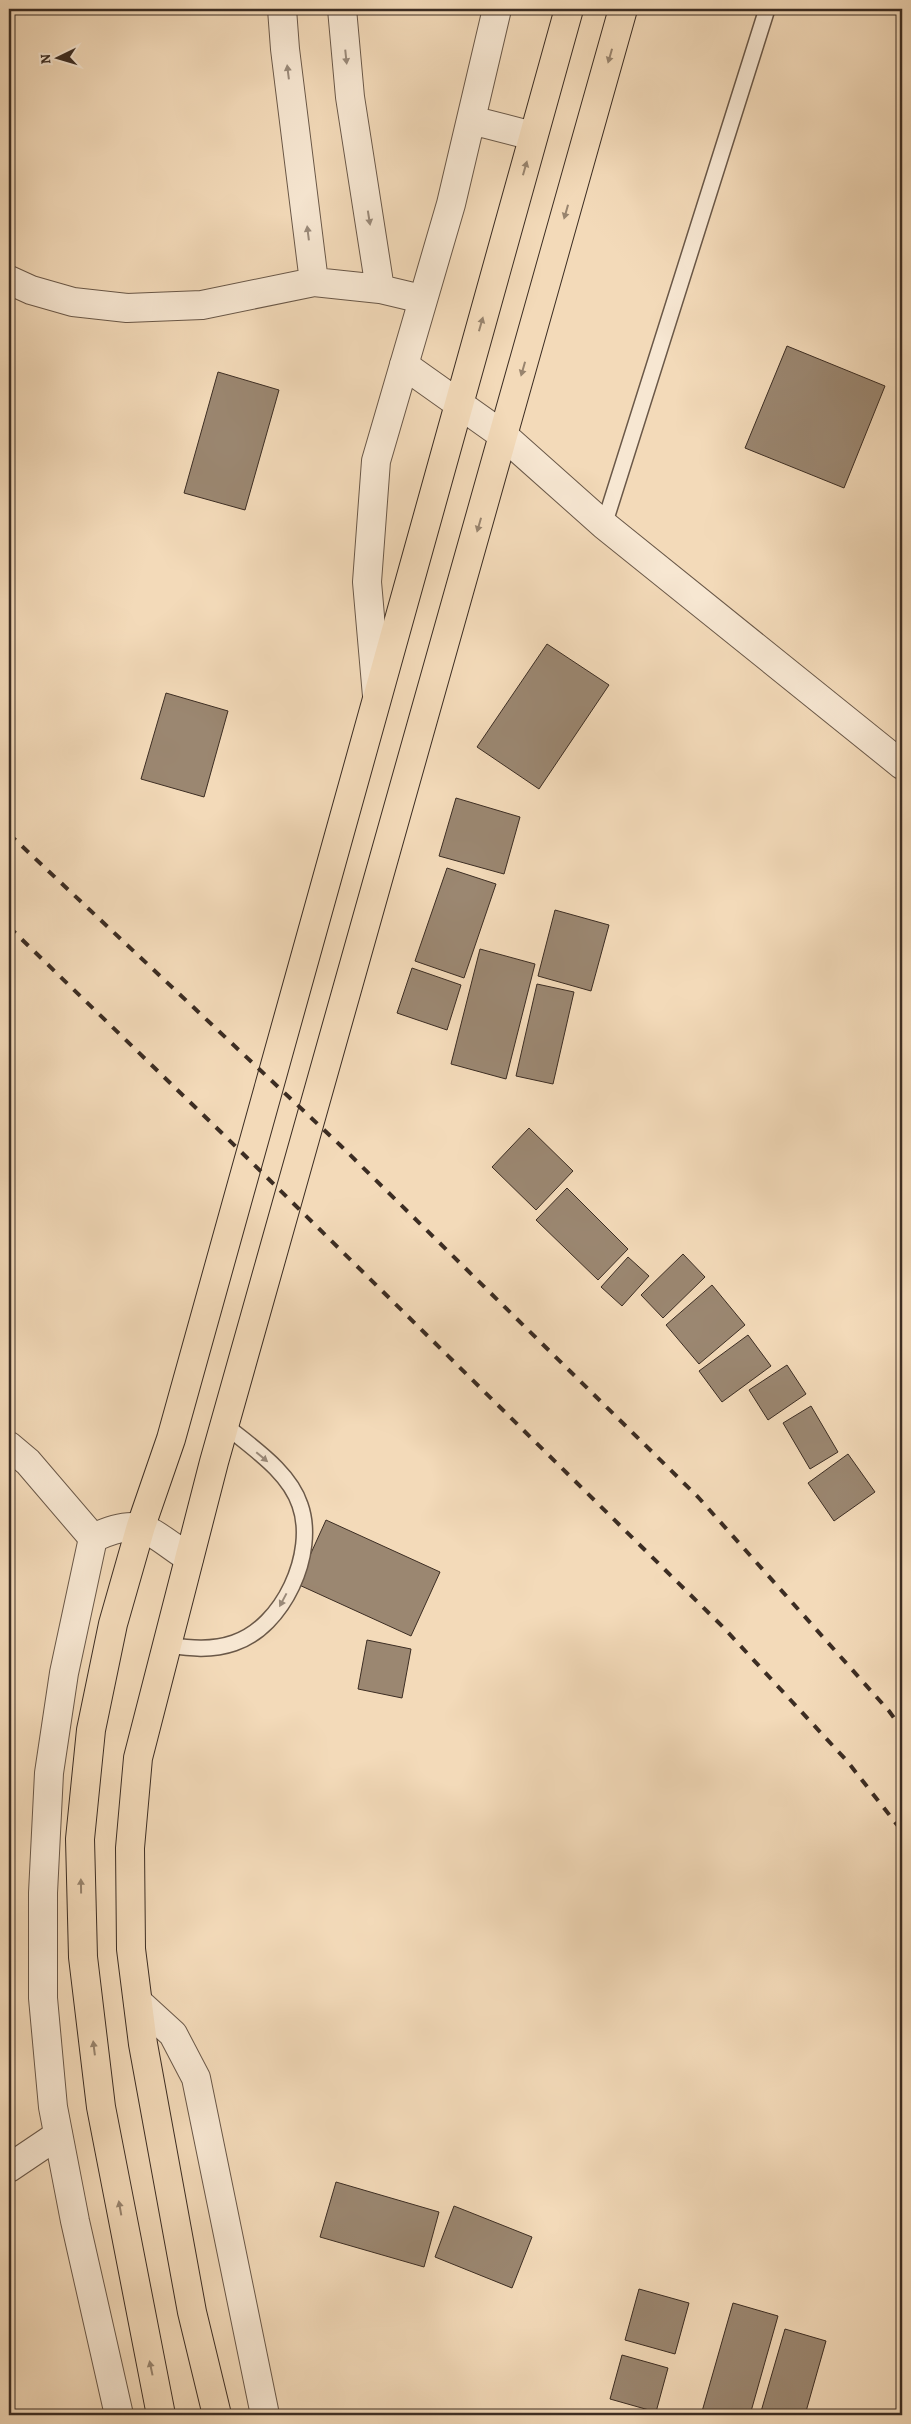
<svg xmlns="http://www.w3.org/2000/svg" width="911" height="2424" viewBox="0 0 911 2424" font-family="Alegreya,serif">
  <rect width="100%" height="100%" fill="#f3dab9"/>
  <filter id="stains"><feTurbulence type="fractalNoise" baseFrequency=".004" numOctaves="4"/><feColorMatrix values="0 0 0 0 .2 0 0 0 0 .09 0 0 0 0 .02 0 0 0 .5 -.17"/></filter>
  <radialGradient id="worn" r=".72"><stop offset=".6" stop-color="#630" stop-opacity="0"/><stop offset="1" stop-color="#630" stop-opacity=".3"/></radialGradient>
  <path fill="#9b8771" stroke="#3c2d23" d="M 787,346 L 885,386 L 844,488 L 745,448 Z
    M 218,372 L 279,390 L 245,510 L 184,493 Z
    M 547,644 L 609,685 L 539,789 L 477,747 Z
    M 166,693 L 228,711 L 204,797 L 141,779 Z
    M 456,798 L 520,817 L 504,874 L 439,856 Z
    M 447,868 L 496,884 L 464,978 L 415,961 Z
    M 555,910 L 609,925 L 591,991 L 538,976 Z
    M 480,949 L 535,964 L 506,1079 L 451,1064 Z
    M 412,968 L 461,985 L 447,1030 L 397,1013 Z
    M 537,984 L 574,992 L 553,1084 L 516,1076 Z
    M 529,1128 L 573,1171 L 536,1210 L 492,1167 Z
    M 567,1188 L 628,1249 L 598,1280 L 536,1220 Z
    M 683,1254 L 705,1277 L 663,1318 L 641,1295 Z
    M 628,1257 L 649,1276 L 622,1306 L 601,1287 Z
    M 712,1285 L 745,1325 L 699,1364 L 666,1325 Z
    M 748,1335 L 771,1366 L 722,1402 L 699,1371 Z
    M 787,1365 L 806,1394 L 768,1420 L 749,1390 Z
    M 811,1406 L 838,1452 L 810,1469 L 783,1423 Z
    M 848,1454 L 875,1492 L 834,1521 L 808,1483 Z
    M 326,1520 L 440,1572 L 411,1636 L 297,1584 Z
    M 367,1640 L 411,1649 L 402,1698 L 358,1689 Z
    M 336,2182 L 439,2212 L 424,2267 L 320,2237 Z
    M 454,2206 L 532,2237 L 512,2288 L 435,2257 Z
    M 639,2289 L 689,2303 L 675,2354 L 625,2340 Z
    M 733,2303 L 778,2316 L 750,2415 L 701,2415 Z
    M 785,2329 L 826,2341 L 805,2415 L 760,2415 Z
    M 622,2355 L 668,2368 L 656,2412 L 610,2399 Z"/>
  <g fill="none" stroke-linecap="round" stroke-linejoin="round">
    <g stroke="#6a5848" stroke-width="18">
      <path id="service" d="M 604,525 L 767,9
        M 166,1645 C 189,1648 211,1651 234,1643 C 283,1627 317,1553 300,1505 C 289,1471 251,1447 225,1425"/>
    </g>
    <g stroke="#6a5848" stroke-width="30">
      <path id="minor" d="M 282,9 L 285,49 L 314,282
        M 342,9 L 350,97 L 380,289
        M 9,280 L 31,290 L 73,302 L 127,308 L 202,305 L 314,282 L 380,289 L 422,299
        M 404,365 L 504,436 L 604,525 L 902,765
        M 9,1446 L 28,1462 L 93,1538
        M 9,2168 L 58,2135"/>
    </g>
    <g stroke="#6a5848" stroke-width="30">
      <path id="tertiary" d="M 471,120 L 533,136
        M 377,696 L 367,582 L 376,461 L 451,204 L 497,9
        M 138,2002 L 173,2034 L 196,2078 L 265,2415
        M 119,2415 L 75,2221 L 53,2107 L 43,1998 L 43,1893 L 49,1773 L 64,1673 L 93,1538 C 142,1515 148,1531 189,1558"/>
    </g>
    <g stroke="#3c2d23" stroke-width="30">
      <path id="trunk" d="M 161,2415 L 101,2107 L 83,1957 L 80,1839 L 91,1730 L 113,1624 L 141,1526 L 171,1439 L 569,9
        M 217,2415 L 192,2312 L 143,2044 L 131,1949 L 130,1848 L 138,1758 L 214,1462 L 623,9"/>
    </g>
    <use href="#service" stroke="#f7e7d2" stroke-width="15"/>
    <use href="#minor" stroke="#f7e7d2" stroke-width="28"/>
    <use href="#tertiary" stroke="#f7e7d2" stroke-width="28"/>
    <use href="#trunk" stroke="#f3dab9" stroke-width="28"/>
    <path stroke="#3c2d23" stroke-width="4" stroke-dasharray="9 9" stroke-linecap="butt" d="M 9,834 L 340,1145 L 698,1497 L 889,1711 L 902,1729
      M 9,927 L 227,1138 L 723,1627 L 847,1761 L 902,1831"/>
  </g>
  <defs><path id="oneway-solid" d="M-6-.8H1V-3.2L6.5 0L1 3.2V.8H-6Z" transform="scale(1.25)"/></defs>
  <g fill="#98846e">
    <use href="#oneway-solid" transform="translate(610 56) rotate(106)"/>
    <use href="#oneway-solid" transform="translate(525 168) rotate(-74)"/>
    <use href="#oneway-solid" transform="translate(566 212) rotate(106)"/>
    <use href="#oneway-solid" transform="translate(481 324) rotate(-74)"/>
    <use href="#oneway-solid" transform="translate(523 369) rotate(106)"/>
    <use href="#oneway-solid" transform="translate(479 525) rotate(106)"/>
    <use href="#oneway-solid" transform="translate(81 1886) rotate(-91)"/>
    <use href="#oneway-solid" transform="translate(94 2048) rotate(-97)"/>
    <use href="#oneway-solid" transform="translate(120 2208) rotate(-100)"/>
    <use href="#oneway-solid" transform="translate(151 2368) rotate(-102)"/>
  </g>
  <g fill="#9a8a7a">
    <use href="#oneway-solid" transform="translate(346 57) rotate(84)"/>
    <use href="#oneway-solid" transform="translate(288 72) rotate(-97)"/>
    <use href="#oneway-solid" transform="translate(369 218) rotate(81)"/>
    <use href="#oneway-solid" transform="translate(308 233) rotate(-97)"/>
    <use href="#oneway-solid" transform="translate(262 1457) rotate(40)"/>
    <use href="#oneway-solid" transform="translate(283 1600) rotate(118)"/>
  </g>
  <rect width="911" height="2424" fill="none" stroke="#f3dab9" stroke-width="30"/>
  <rect x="10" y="10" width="891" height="2404" fill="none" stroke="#3c2d23" stroke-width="2.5"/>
  <rect x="15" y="15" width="881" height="2394" fill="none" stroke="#3c2d23"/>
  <g transform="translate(58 58) rotate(265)" stroke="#f7e7d2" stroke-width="4" paint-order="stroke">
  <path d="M0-4L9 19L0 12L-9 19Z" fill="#3c2d23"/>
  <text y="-8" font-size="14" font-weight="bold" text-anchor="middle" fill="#3c2d23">N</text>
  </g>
  <rect width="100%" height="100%" filter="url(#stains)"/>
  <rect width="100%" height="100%" fill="url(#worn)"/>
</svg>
